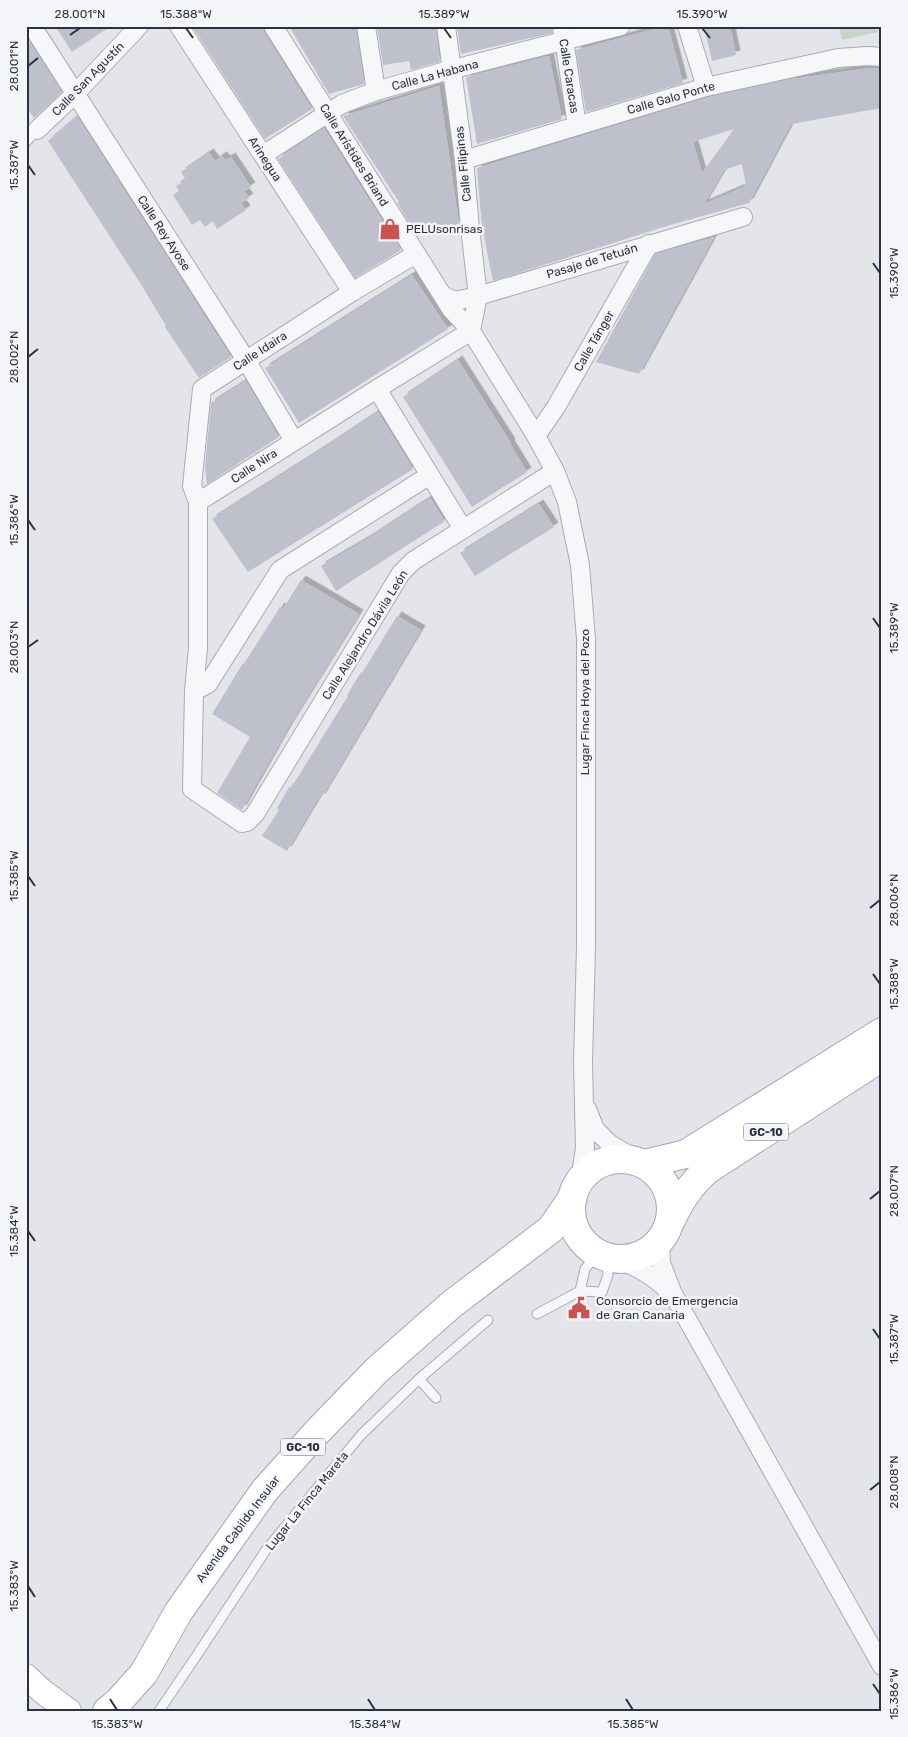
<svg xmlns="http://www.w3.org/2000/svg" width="908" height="1737" viewBox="0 0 908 1737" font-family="Rubik,sans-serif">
  <defs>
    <filter id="shadow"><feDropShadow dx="4.5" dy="-4.5" stdDeviation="0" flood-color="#0004"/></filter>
  </defs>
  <rect width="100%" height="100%" fill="#e4e5eb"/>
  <path fill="#c6d5c5" d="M 839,26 L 876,26 L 878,32 L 842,40 Z"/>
  <path fill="#bec0cb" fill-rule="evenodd" filter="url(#shadow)" d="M 55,26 L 111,26 L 72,52 Z
    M 192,26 L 262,26 L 264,32 L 312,109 L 265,139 Z
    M 289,26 L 356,26 L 364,84 L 329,94 Z
    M 377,26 L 436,26 L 440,62 L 411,70 L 409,61 L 383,65 Z
    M 457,26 L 552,26 L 552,33 L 461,54 Z
    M 665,26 L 668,26 L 683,83 L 586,112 L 576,50 Z
    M 704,26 L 730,26 L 736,55 L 712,61 Z
    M 26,37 L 62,92 L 34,118 L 26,106 Z
    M 549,56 L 562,119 L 477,144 L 466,77 Z
    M 870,68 L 882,69 L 882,108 L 791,124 L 749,203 L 670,225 L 493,281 L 482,227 L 477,168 L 709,97 L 785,80 ZM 734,129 L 702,173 L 693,142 ZM 742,164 L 746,186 L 704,204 L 724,170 Z
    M 439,86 L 459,224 L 417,235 L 397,203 L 399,202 L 343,116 Z
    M 77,116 L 231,357 L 199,378 L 165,327 L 166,326 L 142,286 L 48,141 Z
    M 324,128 L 401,250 L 355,278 L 278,159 Z
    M 209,153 L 215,161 L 222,156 L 226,160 L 231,157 L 251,187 L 244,191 L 249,198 L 241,203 L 246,210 L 217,229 L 213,221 L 205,227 L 200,220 L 192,225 L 173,195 L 179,191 L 176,186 L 186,180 L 181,172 Z
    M 714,237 L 639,374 L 596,362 L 655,254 Z
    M 412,275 L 448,329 L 299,423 L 265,368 Z
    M 458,360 L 511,443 L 510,444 L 527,472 L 472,507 L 403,397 Z
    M 246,381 L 279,437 L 207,484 L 205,467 L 211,403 Z
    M 378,412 L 413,469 L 248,572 L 212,519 L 327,446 Z
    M 430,498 L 445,521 L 336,591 L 321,566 L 372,536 Z
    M 539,504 L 554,527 L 475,576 L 460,553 Z
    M 301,580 L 359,614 L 288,728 L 242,810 L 217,793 L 250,737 L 212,714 L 243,663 L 244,664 L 280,607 L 283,609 Z
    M 397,616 L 421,630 L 321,798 L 319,797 L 287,851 L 262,836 L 279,810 L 277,808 L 289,787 L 291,788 L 348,696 L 347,695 L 361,672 L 362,673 Z"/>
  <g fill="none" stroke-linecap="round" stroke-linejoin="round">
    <g stroke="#a9abb5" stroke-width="11">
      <path id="lane" d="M 26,142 L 37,130
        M 580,1291 L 585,1269 L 598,1253
        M 537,1314 L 580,1291 L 602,1292 L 608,1275 L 607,1256
        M 419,1379 L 436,1398
        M 159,1711 L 197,1655 L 266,1550 L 361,1435 L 419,1379 L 488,1320"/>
    </g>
    <g stroke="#a9abb5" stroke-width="20">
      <path id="street" d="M 32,26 L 246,360 L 294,441
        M 179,26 L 352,292
        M 273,26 L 451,309 L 471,331 L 536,436 L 555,471 L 567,502 L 580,565 L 586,639 L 586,947 L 583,1062 L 585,1148 L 580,1181
        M 366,26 L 376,91
        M 446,26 L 464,160 L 470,228 L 478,296 L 471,331
        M 562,26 L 577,126
        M 687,26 L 706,87
        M 37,130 L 75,94 L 139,26
        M 263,155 L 342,104 L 376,91 L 446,71 L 621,26
        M 464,160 L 706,87 L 838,58 L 868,56 L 882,57
        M 416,254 L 352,292 L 202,389 L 192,486 L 198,502 L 198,648 L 194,691 L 192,789 L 242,823 L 247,822 L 255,814 L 401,573 L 413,561 L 555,471
        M 442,295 L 455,301 L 478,296 L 743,217
        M 377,389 L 463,529
        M 536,436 L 556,407 L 649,244
        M 198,502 L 377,389 L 471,331
        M 194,691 L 208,684 L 280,570 L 430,475
        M 587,1109 L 595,1129 L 610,1144 L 644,1164
        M 660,1240 L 661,1263 L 673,1294 L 882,1666
        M 614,1258 C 638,1267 652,1275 670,1292"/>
    </g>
    <g stroke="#a9abb5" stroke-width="26">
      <path id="secondary" d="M 26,1676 L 42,1691 L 69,1711"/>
    </g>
    <g stroke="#a3a7b6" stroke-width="30">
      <path id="primary" d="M571 1209a50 50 0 1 1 100 0a50 50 0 1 1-100 0Z
        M 644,1164 L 686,1154 L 882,1032
        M 670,1222 C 680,1201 690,1185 707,1170 L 882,1057
        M 107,1711 L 118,1702 L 144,1673 L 179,1611 L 265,1490 L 317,1432 L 377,1370 L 452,1304 L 551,1229 L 573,1197"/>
    </g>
    <use href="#lane" stroke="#f6f7f9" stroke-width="9"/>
    <use href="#street" stroke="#f6f7f9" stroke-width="18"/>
    <use href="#secondary" stroke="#fff" stroke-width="24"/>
    <use href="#primary" stroke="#fff" stroke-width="28"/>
  </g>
  <path fill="none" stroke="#2c3043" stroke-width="2" d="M 186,28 L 193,38M 444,28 L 451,38M 702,28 L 710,38M 70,35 L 80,28M 28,66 L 38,58M 28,165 L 35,175M 873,263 L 880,273M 28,357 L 38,349M 28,520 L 35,530M 873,618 L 880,628M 28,647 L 38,640M 28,876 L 35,886M 870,908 L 880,900M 873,974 L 880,984M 870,1199 L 880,1191M 28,1231 L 35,1241M 873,1329 L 880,1339M 870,1490 L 880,1482M 28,1586 L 35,1597M 873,1684 L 880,1694M 110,1699 L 117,1710M 368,1699 L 375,1710M 626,1699 L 633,1710"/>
  <defs>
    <g id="shop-bare" transform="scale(1.725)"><path d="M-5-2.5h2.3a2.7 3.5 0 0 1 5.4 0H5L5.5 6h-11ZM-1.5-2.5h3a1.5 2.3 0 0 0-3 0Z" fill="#ca534f" stroke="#f3f5f8" stroke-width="2.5" paint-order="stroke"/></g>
    <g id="civic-bare" transform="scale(1.725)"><path d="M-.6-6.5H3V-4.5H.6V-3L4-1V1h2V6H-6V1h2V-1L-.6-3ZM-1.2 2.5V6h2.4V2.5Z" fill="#ca534f" stroke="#f3f5f8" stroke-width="2.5" paint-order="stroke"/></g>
  </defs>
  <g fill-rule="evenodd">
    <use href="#shop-bare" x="390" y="229"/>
    <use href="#civic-bare" x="579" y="1308"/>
  </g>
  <g text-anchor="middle" stroke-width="5" stroke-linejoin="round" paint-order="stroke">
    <g fill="#f3f5f8" stroke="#686b79" stroke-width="1">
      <rect x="743.5" y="1123.5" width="45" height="17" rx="4"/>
      <rect x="280.5" y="1438.5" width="45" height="17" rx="4"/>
    </g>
    <g font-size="11" font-weight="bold" fill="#2c3043">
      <text x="766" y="1136">GC-10</text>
      <text x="303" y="1451">GC-10</text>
    </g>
    <g font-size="12" fill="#2c3043" stroke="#f3f5f8">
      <text transform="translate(435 75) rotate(-15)" y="4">Calle La Habana</text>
      <text transform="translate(569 76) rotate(81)" y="4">Calle Caracas</text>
      <text transform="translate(88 79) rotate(-46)" y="4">Calle San Agustín</text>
      <text transform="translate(671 98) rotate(-16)" y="4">Calle Galo Ponte</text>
      <text transform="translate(354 155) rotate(58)" y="4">Calle Arístides Briand</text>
      <text transform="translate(265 159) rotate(57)" y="4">Arinegua</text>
      <text transform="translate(463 164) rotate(-96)" y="4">Calle Filipinas</text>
      <text transform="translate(164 233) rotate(57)" y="4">Calle Rey Ayose</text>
      <text transform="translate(592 261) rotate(-17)" y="4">Pasaje de Tetuán</text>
      <text transform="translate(594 341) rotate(-60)" y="4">Calle Tánger</text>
      <text transform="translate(260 351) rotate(-33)" y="4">Calle Idaira</text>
      <text transform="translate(254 466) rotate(-33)" y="4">Calle Nira</text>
      <text transform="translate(365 635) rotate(-58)" y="4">Calle Alejandro Dávila León</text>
      <text transform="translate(585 702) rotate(-90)" y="4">Lugar Finca Hoya del Pozo</text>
      <text transform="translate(307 1501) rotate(-51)" y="4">Lugar La Finca Mareta</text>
      <text transform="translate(238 1529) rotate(-53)" y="4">Avenida Cabildo Insular</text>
    </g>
    <g font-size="12" fill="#2c3043" stroke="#f3f5f8" text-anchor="start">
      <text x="406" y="233">PELUsonrisas</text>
      <text x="596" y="1305">Consorcio de Emergencia<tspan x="596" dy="14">de Gran Canaria</tspan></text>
    </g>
  </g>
  <rect width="908" height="1737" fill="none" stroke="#f3f5f8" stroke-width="55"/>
  <rect x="28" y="28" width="852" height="1682" fill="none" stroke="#2c3043" stroke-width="2"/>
  <g font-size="12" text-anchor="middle" fill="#2c3043">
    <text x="80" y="18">28.001°N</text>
    <text x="186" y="18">15.388°W</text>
    <text x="444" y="18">15.389°W</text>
    <text x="702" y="18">15.390°W</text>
    <text transform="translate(14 66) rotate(-90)" y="4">28.001°N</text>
    <text transform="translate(14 165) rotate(-90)" y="4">15.387°W</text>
    <text transform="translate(894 273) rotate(-90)" y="4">15.390°W</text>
    <text transform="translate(14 357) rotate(-90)" y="4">28.002°N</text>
    <text transform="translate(14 520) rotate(-90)" y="4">15.386°W</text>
    <text transform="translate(894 628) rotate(-90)" y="4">15.389°W</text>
    <text transform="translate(14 647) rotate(-90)" y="4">28.003°N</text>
    <text transform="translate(14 876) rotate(-90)" y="4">15.385°W</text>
    <text transform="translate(894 900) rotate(-90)" y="4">28.006°N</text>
    <text transform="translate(894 984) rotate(-90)" y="4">15.388°W</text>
    <text transform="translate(894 1191) rotate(-90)" y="4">28.007°N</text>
    <text transform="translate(14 1231) rotate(-90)" y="4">15.384°W</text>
    <text transform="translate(894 1339) rotate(-90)" y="4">15.387°W</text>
    <text transform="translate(894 1482) rotate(-90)" y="4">28.008°N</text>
    <text transform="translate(14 1586) rotate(-90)" y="4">15.383°W</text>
    <text transform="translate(894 1694) rotate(-90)" y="4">15.386°W</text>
    <text x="117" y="1728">15.383°W</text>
    <text x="375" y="1728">15.384°W</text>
    <text x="633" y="1728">15.385°W</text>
  </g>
</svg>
